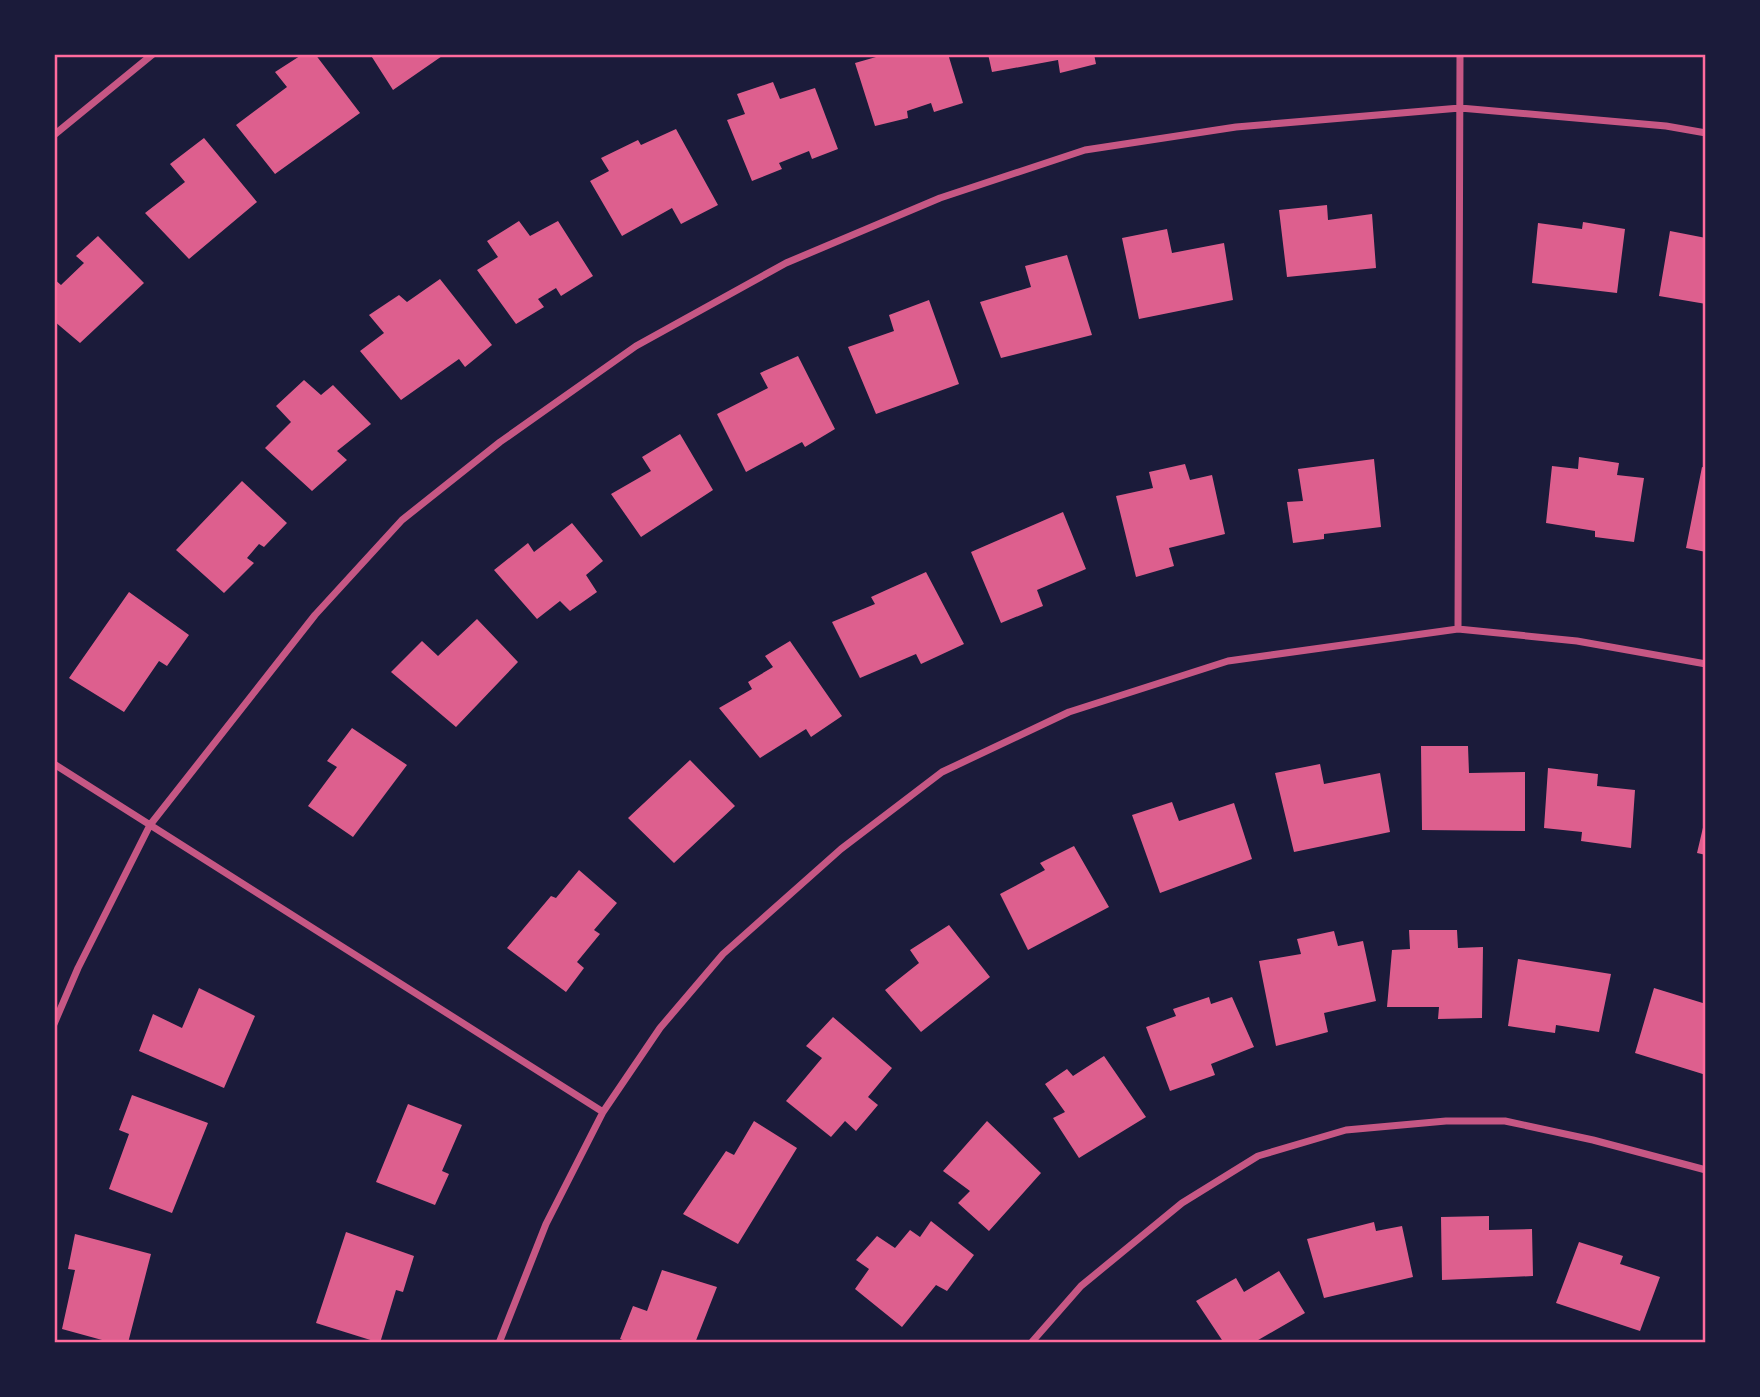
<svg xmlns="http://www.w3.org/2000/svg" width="1760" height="1397" viewBox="0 0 1760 1397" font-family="Manrope,sans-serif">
  <rect width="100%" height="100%" fill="#1b1b3a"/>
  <path fill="#dd5f8e" d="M 303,54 L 315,54 L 360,113 L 275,174 L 236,125 L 287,87 L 275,72 Z
    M 370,54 L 445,54 L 393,90 Z
    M 875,54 L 948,54 L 963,103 L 934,112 L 931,103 L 907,111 L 908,118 L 875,126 L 855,63 L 876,57 Z
    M 988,54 L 1094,54 L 1096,64 L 1060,73 L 1058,60 L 992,72 Z
    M 773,82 L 780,99 L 815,88 L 838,149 L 812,159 L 809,151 L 779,163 L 782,169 L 752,181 L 727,120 L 745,114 L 737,94 Z
    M 676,129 L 718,205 L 681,224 L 672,208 L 622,236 L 590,181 L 609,171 L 601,158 L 638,140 L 641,145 Z
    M 204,138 L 257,202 L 189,259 L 145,213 L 185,182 L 170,164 Z
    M 1327,205 L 1328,220 L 1372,214 L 1376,268 L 1287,277 L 1279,210 Z
    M 519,221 L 530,236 L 558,221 L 593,276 L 561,296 L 556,288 L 538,299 L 544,307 L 516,324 L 477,270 L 498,257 L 487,241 Z
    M 1583,222 L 1625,229 L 1617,293 L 1532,283 L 1538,223 L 1582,229 Z
    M 1167,229 L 1172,253 L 1224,243 L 1233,300 L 1139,319 L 1122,238 Z
    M 1670,231 L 1706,238 L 1706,304 L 1659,296 Z
    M 98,236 L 144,283 L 80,343 L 54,321 L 54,279 L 61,285 L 84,263 L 76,256 Z
    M 1067,255 L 1092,335 L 1001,358 L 980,302 L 1031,287 L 1025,266 Z
    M 440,279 L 492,345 L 465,367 L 459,359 L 401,400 L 360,351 L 384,333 L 369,315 L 399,295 L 407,302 Z
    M 929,300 L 959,384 L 876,414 L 848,347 L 894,331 L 889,315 Z
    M 798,356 L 835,429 L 805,447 L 802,442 L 746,472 L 717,414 L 768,388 L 760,373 Z
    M 304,380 L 321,395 L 333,385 L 371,424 L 337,451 L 347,460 L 312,491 L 265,448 L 291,422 L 276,406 Z
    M 680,434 L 713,490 L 641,537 L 611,494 L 651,471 L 642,457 Z
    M 1579,457 L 1619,463 L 1617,475 L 1644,478 L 1634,542 L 1595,537 L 1595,531 L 1546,523 L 1552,466 L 1578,469 Z
    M 1374,459 L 1381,527 L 1324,534 L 1324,539 L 1293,543 L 1287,502 L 1303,501 L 1298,469 Z
    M 1185,464 L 1190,480 L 1212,475 L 1225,534 L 1169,548 L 1174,566 L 1136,577 L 1116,496 L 1153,488 L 1149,472 Z
    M 1702,467 L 1706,468 L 1706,552 L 1686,548 Z
    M 242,481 L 287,523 L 264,547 L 259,544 L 247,558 L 254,563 L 224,593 L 176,550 Z
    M 1063,512 L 1086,569 L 1037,590 L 1043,606 L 1001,623 L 971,552 Z
    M 572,523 L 603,561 L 586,575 L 597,592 L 570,611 L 560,601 L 537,619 L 494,570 L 528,543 L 534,552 Z
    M 926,572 L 964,644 L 921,664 L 916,654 L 860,678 L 832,622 L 875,604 L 871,597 Z
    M 129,592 L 189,635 L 167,666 L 159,661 L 124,712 L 69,678 Z
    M 477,619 L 518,662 L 456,727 L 391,672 L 422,641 L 438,656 Z
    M 790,641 L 842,716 L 811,737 L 806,729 L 760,758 L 719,708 L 752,689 L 748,682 L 773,667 L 765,656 Z
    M 352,728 L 407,765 L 353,837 L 308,806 L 337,767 L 327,761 Z
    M 1421,746 L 1468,746 L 1469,773 L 1525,772 L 1525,831 L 1422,830 Z
    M 690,760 L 735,806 L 674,863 L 628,818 Z
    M 1320,764 L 1324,784 L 1380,773 L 1390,832 L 1294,852 L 1275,773 Z
    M 1548,768 L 1598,774 L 1597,786 L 1635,790 L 1631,848 L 1581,841 L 1582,832 L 1544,828 Z
    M 1172,802 L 1179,821 L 1234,803 L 1252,859 L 1160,893 L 1132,815 Z
    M 1705,819 L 1706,819 L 1706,855 L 1697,853 Z
    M 1074,846 L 1109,907 L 1028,950 L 1000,894 L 1045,870 L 1040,863 Z
    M 579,870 L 617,903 L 594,930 L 600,934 L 577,962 L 584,968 L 566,992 L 507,948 L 551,896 L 556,898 Z
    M 949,925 L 990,977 L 921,1032 L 885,990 L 919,963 L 910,950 Z
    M 1409,930 L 1457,930 L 1458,948 L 1483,947 L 1482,1018 L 1438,1019 L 1439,1007 L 1387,1007 L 1392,950 L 1410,949 Z
    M 1334,931 L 1338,946 L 1363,941 L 1376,1001 L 1324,1013 L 1328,1032 L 1276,1046 L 1259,961 L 1301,954 L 1297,939 Z
    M 1518,959 L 1611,974 L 1599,1032 L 1556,1025 L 1555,1033 L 1508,1026 Z
    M 199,988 L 255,1016 L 224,1088 L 139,1051 L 153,1014 L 182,1028 Z
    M 1654,988 L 1706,1004 L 1706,1075 L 1635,1053 Z
    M 1209,997 L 1211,1004 L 1232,997 L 1254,1047 L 1211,1064 L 1215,1075 L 1170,1091 L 1146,1027 L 1176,1016 L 1173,1009 Z
    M 833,1017 L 892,1068 L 868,1097 L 878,1105 L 856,1131 L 845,1121 L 831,1137 L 786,1101 L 822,1058 L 806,1046 Z
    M 1104,1056 L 1146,1117 L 1079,1158 L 1053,1118 L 1065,1112 L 1045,1084 L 1067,1069 L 1073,1076 Z
    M 132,1095 L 208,1123 L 172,1213 L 109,1189 L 129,1134 L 119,1130 Z
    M 408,1104 L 462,1125 L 442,1171 L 449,1174 L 435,1205 L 376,1182 Z
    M 754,1121 L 797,1148 L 738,1244 L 683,1214 L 726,1151 L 734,1155 Z
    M 987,1121 L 1041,1173 L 989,1231 L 958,1203 L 970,1191 L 943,1171 Z
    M 1489,1216 L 1489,1230 L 1532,1229 L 1533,1276 L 1442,1280 L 1441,1217 Z
    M 931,1221 L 974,1255 L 947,1291 L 936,1285 L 902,1327 L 855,1289 L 869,1269 L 856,1260 L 877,1236 L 895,1248 L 910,1230 L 920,1237 Z
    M 1374,1222 L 1376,1231 L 1402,1226 L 1413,1277 L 1324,1298 L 1307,1239 Z
    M 346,1232 L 414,1256 L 403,1292 L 396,1290 L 380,1343 L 316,1323 Z
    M 75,1234 L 151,1254 L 128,1343 L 113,1343 L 62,1329 L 75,1270 L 68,1269 Z
    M 1579,1242 L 1623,1256 L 1620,1264 L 1660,1277 L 1640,1331 L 1556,1303 Z
    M 662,1270 L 717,1287 L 695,1343 L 630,1343 L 620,1339 L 633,1306 L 647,1311 Z
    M 1279,1271 L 1305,1313 L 1253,1343 L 1224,1343 L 1196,1301 L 1236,1278 L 1244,1292 Z"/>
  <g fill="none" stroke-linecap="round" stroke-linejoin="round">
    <path stroke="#c65784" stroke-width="7" d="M 54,135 L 153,54
      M 1458,629 L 1460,54
      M 54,764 L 603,1112
      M 54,1024 L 78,968 L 150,825 L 315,615 L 402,520 L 500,442 L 636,346 L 786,263 L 940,198 L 1085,150 L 1236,127 L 1460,108 L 1666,126 L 1706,133
      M 499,1343 L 546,1224 L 603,1112 L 660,1028 L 723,954 L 841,849 L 942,772 L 1069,712 L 1228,661 L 1458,629 L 1577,641 L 1706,664
      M 1031,1343 L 1081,1286 L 1182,1203 L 1258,1156 L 1346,1130 L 1446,1121 L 1505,1121 L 1593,1140 L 1706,1170"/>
  </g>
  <rect width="1760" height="1397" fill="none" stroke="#1b1b3a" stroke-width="112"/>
  <rect x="56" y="56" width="1648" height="1285" fill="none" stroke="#ff6b9d" stroke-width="2.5"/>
</svg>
